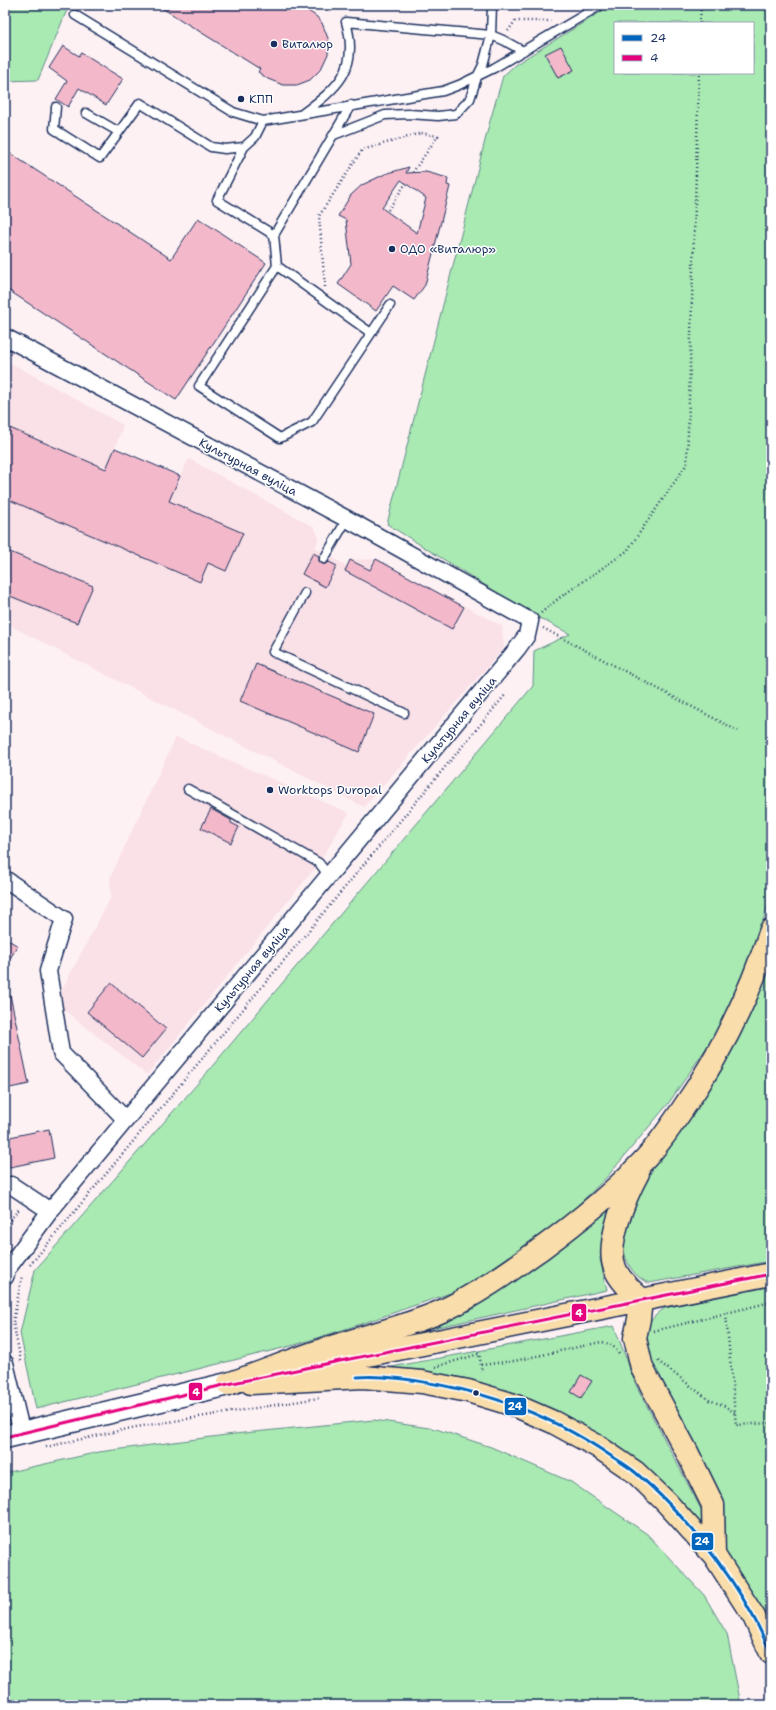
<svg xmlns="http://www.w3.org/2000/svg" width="776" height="1710" viewBox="0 0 776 1710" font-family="'Shantell Sans',sans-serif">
  <rect width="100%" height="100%" fill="#fdf1f4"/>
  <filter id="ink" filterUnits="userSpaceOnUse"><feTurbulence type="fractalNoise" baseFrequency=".025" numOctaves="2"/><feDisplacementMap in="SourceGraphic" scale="8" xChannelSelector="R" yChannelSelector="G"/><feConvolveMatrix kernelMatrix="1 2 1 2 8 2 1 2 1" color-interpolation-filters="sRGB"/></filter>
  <g filter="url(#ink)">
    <path fill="#fae0e7" d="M 5,360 L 123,425 L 115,448 L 180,476 L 189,459 L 314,527 L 319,538 L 315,548 L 347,566 L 350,560 L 376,559 L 502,626 L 504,648 L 364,807 L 5,623 Z
      M 176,737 L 349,813 L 319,863 L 147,1075 L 55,1003 L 111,897 L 110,878 Z"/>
    <path fill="#a9e9b2" stroke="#628c88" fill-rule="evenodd" d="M 5,5 L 69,5 L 38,80 L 5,81 Z
      M 612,5 L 771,5 L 771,896 L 747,970 L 717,1032 L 668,1104 L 607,1177 L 574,1209 L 535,1240 L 459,1290 L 361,1324 L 295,1345 L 36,1409 L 20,1333 L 35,1270 L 198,1083 L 533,686 L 534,651 L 570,634 L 526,611 L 387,524 L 490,121 L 503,76 L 516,64 ZM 615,23 L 753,23 L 753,73 L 615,73 Z
      M 771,956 L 771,1261 L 649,1283 C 632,1277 621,1256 624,1237 C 627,1221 635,1206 641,1190 Z
      M 619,1194 L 606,1226 L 600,1259 L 607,1290 L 393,1337 Z
      M 771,1284 L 771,1640 L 729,1569 L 643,1352 C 646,1330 646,1321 665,1308 Z
      M 614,1326 L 636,1385 L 702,1511 L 703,1526 L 701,1530 L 610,1446 L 375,1370 Z
      M 374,1420 L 436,1429 L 491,1447 L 571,1482 L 647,1534 L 704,1595 L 727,1634 L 741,1705 L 5,1705 L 5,1479 L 9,1472 L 99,1452 L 234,1434 Z"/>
    <path fill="#f3b9ca" stroke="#1b2f5e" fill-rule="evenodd" d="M 157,5 L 300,5 L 317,17 L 322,23 L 329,41 L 328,54 L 321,69 L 310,80 L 297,85 L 283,85 L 268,79 L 258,72 L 260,69 Z
      M 63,46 L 79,56 L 81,53 L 123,79 L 106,105 L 79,88 L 68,107 L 56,99 L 67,81 L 49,68 Z
      M 561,46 L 574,70 L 558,78 L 545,54 Z
      M 5,150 L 171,259 L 198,218 L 266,263 L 176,400 L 5,288 Z
      M 409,167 L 406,173 L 426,172 L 448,178 L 447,185 L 450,186 L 425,285 L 414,300 L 393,286 L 376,311 L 338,284 L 351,264 L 346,220 L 338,216 L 351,195 L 362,185 L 385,174 ZM 401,180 L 426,198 L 417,233 L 382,208 Z
      M 5,426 L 106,469 L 115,448 L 180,476 L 169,501 L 243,533 L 226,571 L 208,563 L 200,582 L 5,498 Z
      M 5,550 L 93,586 L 77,623 L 5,594 Z
      M 313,553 L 319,556 L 319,561 L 322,564 L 326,564 L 329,562 L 337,566 L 325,587 L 302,574 Z
      M 376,559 L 464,607 L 452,629 L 345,571 L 350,560 L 370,570 Z
      M 256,664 L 374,714 L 359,752 L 240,701 Z
      M 211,809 L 231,820 L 231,823 L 239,827 L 231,843 L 201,828 Z
      M 5,938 L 18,946 L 5,966 Z
      M 111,983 L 166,1029 L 142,1058 L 87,1012 Z
      M 5,995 L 10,995 L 29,1084 L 5,1089 Z
      M 49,1129 L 54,1158 L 5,1168 L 5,1138 Z
      M 581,1375 L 592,1381 L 581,1398 L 571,1392 Z"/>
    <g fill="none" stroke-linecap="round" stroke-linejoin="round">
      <g stroke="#1b2f5e" stroke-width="11">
        <path id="service" d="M 492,5 L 491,35 L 503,40 L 523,51
          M 75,15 L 233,112 L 263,121 L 443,91 L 459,85 L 494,68 L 601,5
          M 56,107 L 54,129 L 100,158 L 140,103 L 211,147 L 225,149 L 244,147 L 255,137 L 263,121
          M 86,113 L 119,132
          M 302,114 C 337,88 360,70 346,22 L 491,35 L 483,65 L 477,77 L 470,99 L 456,114 L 438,116 L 409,114 L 385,115 L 334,135
          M 244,147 L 217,200 L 274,235 L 277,266 L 199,386 L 280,438 L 312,422 L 390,305
          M 274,235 L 351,105
          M 277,266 L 371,333
          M 324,559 L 347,519
          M 305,593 L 273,652 L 404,713
          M 188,789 L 319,863 L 329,876"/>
      </g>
      <g stroke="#1b2f5e" stroke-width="19">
        <path id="minor" d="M 5,337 L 347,519 L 530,621 L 527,635 L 517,649 L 50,1211 L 8,1268 L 5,1277
          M 5,879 L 64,919 L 48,971 L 61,1053 L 126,1120
          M 5,1186 L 11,1185 L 50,1211
          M 5,1363 L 22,1434"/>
      </g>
      <g stroke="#1b2f5e" stroke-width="25">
        <path id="secondary" d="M 5,1437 L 228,1384"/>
      </g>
      <g stroke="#1b2f5e" stroke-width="25">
        <path id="trunk" d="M 638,1173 C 626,1195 605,1244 615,1268 C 619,1280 632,1291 641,1299 L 639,1319 L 635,1338 L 642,1368 L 687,1452 L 713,1505 L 714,1555
          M 308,1367 L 771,1274
          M 251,1383 L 363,1377 L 422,1382 L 468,1391 L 514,1405 L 553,1422 L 597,1446 L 635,1472 L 666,1502 L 714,1555 L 754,1617 L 771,1653
          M 228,1384 C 266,1371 303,1355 341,1344 C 375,1333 411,1325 444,1310 C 478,1294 511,1270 542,1248 C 579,1221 615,1191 646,1158 C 660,1143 671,1126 682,1110 C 721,1054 750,994 771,930"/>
      </g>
      <path stroke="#1b2f5e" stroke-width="2.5" stroke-dasharray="1 3" stroke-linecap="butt" d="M 700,23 L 701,5
        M 508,31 L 515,21 L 551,21
        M 388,210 L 406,183
        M 325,287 L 319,216 L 362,150 L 421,133 L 438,136 L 413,172
        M 541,613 L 559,598 L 627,551 L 687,464 L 699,73
        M 543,628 L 738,731
        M 5,1226 L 20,1208
        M 30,1265 L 506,694
        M 726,1314 L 736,1425 L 771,1423
        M 654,1331 L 771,1302
        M 479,1352 L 482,1372
        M 21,1361 L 13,1322 L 22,1276
        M 658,1361 L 709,1400 L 723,1405 L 735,1413
        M 481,1365 L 514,1361 L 601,1342 C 611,1343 615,1347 620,1356
        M 435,1367 L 479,1354
        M 46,1447 L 136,1427 L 319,1398"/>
      <use href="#service" stroke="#fff" stroke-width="8"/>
      <use href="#minor" stroke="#fff" stroke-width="16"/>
      <use href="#secondary" stroke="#fff" stroke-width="22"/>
      <use href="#trunk" stroke="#f9ddab" stroke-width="22"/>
      <g stroke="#fff" stroke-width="6">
        <path id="bus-1" d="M 357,1377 C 384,1375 414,1380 441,1385 C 502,1397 560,1421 611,1456 C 619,1461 628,1466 636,1473 C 680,1510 727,1567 754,1618 C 760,1629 765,1641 771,1653"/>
      </g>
      <g stroke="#fff" stroke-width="6">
        <path id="bus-2" d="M 5,1437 L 228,1384 L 330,1363 L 771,1274"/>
      </g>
      <use href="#bus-1" stroke="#0065bd" stroke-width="3"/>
      <use href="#bus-2" stroke="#e5007d" stroke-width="3"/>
    </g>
  </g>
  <g fill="#1b2f5e" stroke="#fff" stroke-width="1.5">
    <circle cx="274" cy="44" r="4"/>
    <circle cx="241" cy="99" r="4"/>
    <circle cx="392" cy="249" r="4"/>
    <circle cx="270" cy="790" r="4"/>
    <circle cx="476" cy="1393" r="3.5"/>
  </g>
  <g text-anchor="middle" stroke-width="3" stroke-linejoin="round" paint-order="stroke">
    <g font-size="12" fill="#1b2f5e" stroke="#fff" text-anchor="start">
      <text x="282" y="48">Виталюр</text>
      <text x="249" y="103">КПП</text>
      <text x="400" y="253">ОДО «Виталюр»</text>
      <text x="278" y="794">Worktops Duropal</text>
    </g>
    <g font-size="12" fill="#1b2f5e" stroke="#fff">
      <text transform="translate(248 467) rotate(28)" y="4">Культурная вуліца</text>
      <text transform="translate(459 720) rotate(-50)" y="4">Культурная вуліца</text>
      <text transform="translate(252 969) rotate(-50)" y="4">Культурная вуліца</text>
    </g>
  </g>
  <g stroke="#fff" stroke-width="1.5">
    <rect x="571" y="1303" width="16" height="19" rx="4" fill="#e5007d"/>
    <rect x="188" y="1382" width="15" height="19" rx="4" fill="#e5007d"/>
    <rect x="504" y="1397" width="23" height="19" rx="4" fill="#0065bd"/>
    <rect x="691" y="1532" width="23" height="19" rx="4" fill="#0065bd"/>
  </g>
  <g font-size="11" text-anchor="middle" font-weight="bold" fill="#fff">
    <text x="579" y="1317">4</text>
    <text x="196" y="1396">4</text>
    <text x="515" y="1410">24</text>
    <text x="702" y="1545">24</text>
  </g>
  <rect width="776" height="1710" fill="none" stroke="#fff" stroke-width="20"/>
  <rect x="10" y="10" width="756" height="1690" fill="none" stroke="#1b2f5e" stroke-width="1.5" filter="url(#ink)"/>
  <rect x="614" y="22" width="140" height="52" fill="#ffffff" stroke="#a4acbf"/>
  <rect x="622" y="35" width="20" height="6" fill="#0065bd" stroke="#a4acbf"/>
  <text x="650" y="42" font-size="12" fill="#1b2f5e">24</text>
  <rect x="622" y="55" width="20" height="6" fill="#e5007d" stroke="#a4acbf"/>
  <text x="650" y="62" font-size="12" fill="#1b2f5e">4</text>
</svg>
